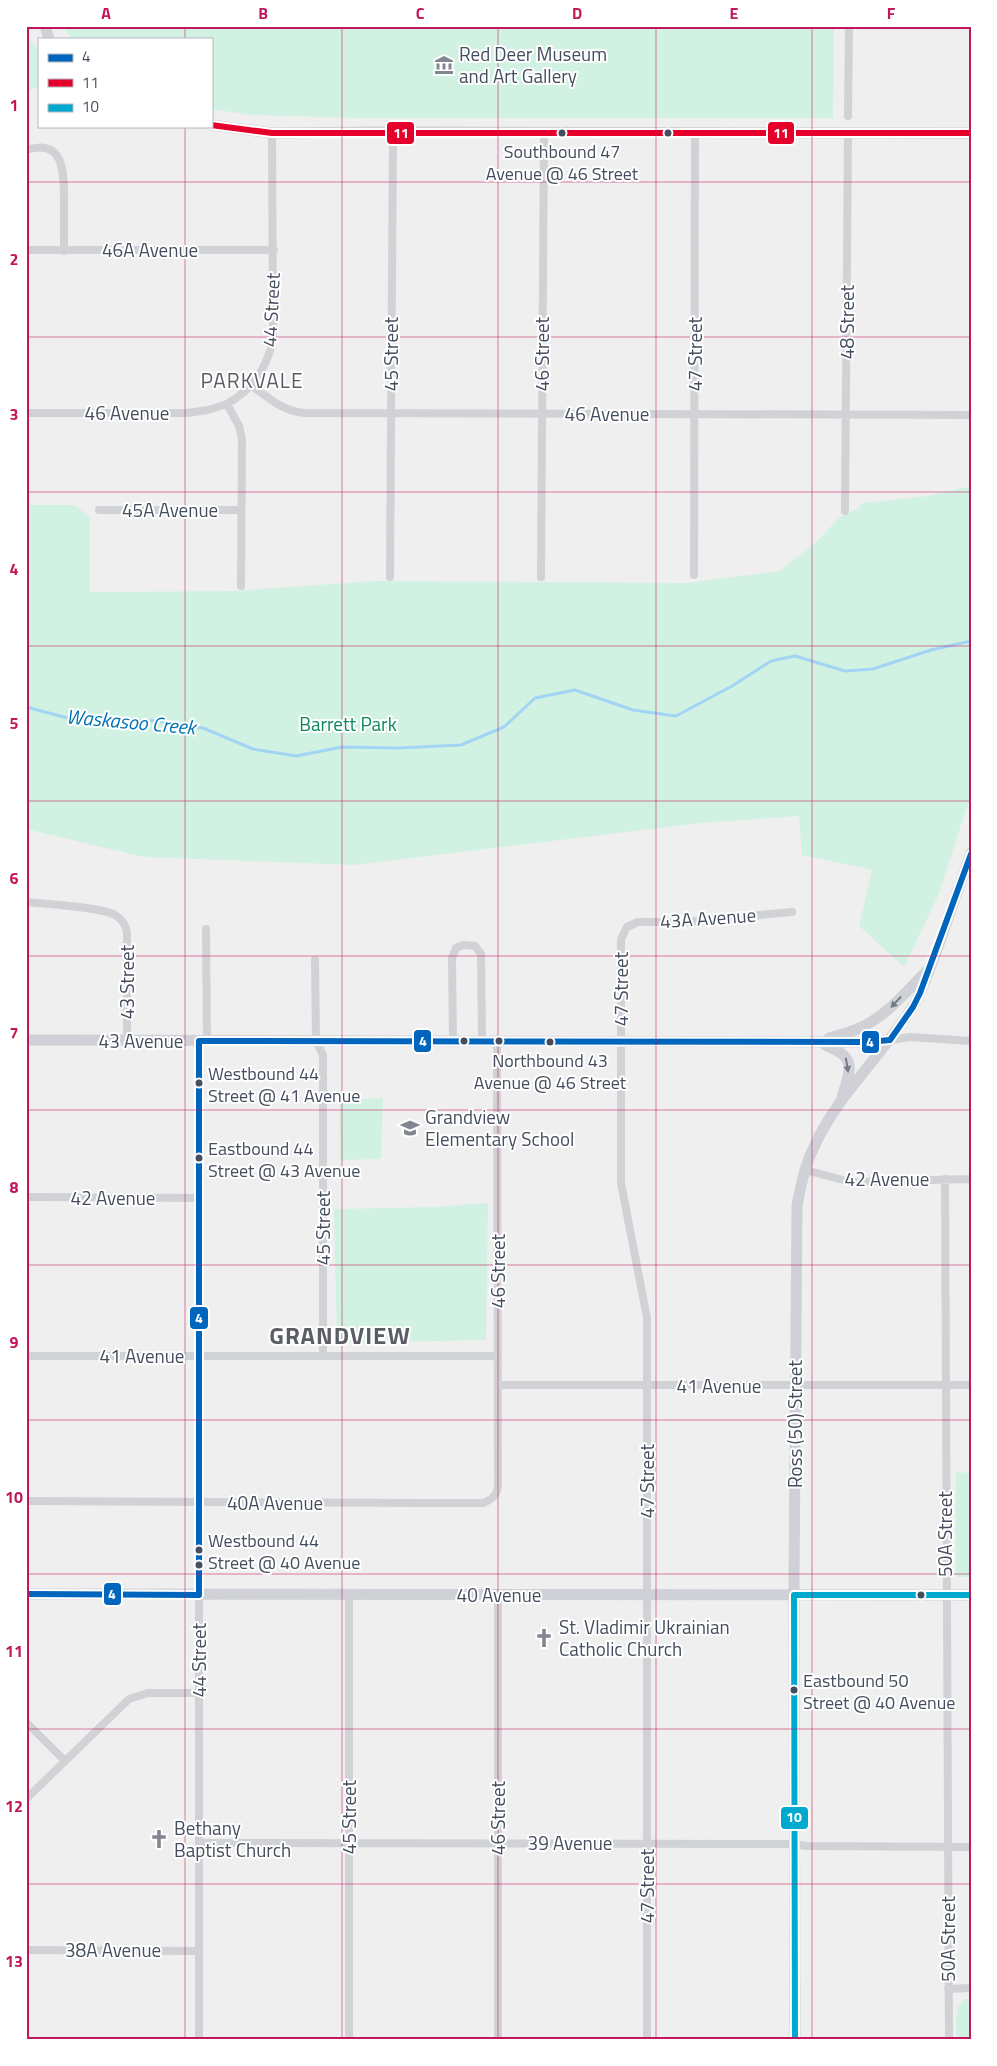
<svg xmlns="http://www.w3.org/2000/svg" width="997" height="2066" viewBox="0 0 997 2066" font-family="'Titillium Web',sans-serif">
  <rect width="100%" height="100%" fill="#f0efef"/>
  <path fill="#d1f2e3" d="M 26,26 L 28,26 L 28,38 L 39,51 L 39,87 L 26,91 Z
    M 62,26 L 834,26 L 833,118 L 358,118 L 250,115 L 211,109 L 211,39 L 72,39 Z
    M 971,486 L 971,795 L 938,896 L 904,967 L 859,926 L 872,870 L 802,855 L 799,816 L 701,823 L 354,865 L 143,857 L 26,829 L 26,505 L 75,505 L 90,518 L 90,592 L 233,591 L 375,581 L 685,583 L 780,571 L 815,543 L 840,517 L 857,509 L 862,503 L 928,496 Z
    M 383,1098 L 381,1159 L 340,1160 L 339,1100 Z
    M 488,1203 L 486,1340 L 337,1343 L 334,1209 L 435,1207 Z
    M 956,1472 L 971,1473 L 971,1577 L 956,1577 Z
    M 965,1999 L 971,1999 L 971,2040 L 957,2040 C 957,2025 952,2008 965,1999 Z"/>
  <g fill="none" stroke-linecap="round" stroke-linejoin="round">
    <path stroke="#a2d5f3" stroke-width="3" d="M 26,707 L 68,718 L 157,721 L 203,728 L 253,749 L 296,756 L 342,747 L 399,748 L 461,745 L 504,727 L 535,698 L 575,690 L 633,710 L 676,716 L 732,686 L 771,661 L 795,656 L 845,671 L 873,669 L 931,650 L 971,641"/>
    <path stroke="#d0d2d6" stroke-width="8" d="M 848,116 L 849,26
      M 26,150 C 66,137 64,176 64,203 C 64,219 64,235 64,251
      M 26,250 L 274,250
      M 251,385 C 268,398 283,411 304,413 L 971,415
      M 26,413 L 187,413 L 208,410 L 227,404
      M 99,510 L 241,510
      M 845,511 L 848,133
      M 694,575 L 695,133
      M 390,577 L 393,132
      M 541,577 L 544,132
      M 241,586 L 242,439 L 239,426 L 227,404 C 252,390 267,368 273,340 L 272,133
      M 26,902 C 45,904 101,907 115,915 C 122,919 126,925 127,933 L 127,1041
      M 206,929 L 207,1041
      M 315,960 L 316,1041 L 323,1055 L 323,1356
      M 890,1040 L 910,1037 L 971,1041
      M 199,1041 L 199,2040
      M 453,1041 L 452,958 L 456,948 L 463,945 L 475,946 L 481,954 L 482,1041
      M 805,1170 L 851,1182 L 971,1179
      M 945,1179 L 949,2040
      M 26,1197 L 199,1198
      M 26,1356 L 498,1356
      M 498,1385 L 971,1385
      M 26,1501 L 421,1503 L 483,1503 C 493,1499 498,1494 498,1484 L 497,1042
      M 26,1722 L 65,1761
      M 26,1799 L 129,1699 L 148,1693 L 199,1693
      M 199,1843 L 795,1844 L 806,1846 L 971,1847
      M 26,1950 L 199,1951
      M 948,1989 L 971,1988
      M 349,2040 L 349,1595
      M 498,2040 L 498,1595
      M 647,2040 L 647,1318 L 621,1183 L 621,939 L 627,927 L 638,922 L 686,922 L 792,912"/>
    <path stroke="#cfd1d6" stroke-width="11" d="M 45,26 L 49,39
      M 211,125 L 272,133 L 380,132 L 971,133
      M 829,1038 C 840,1035 852,1032 862,1027 C 889,1014 906,991 927,971
      M 26,1040 L 868,1042 L 890,1040
      M 825,1045 C 857,1057 851,1068 842,1097
      M 26,1594 L 971,1595
      M 795,2040 L 794,1581 L 797,1205 C 801,1185 805,1165 814,1147 C 837,1095 883,1055 913,1006 C 924,988 930,967 938,947 C 949,915 960,884 971,853"/>
    <g stroke="#fff" stroke-width="10">
      <path id="bus-1" d="M 199,1041 L 868,1042 L 890,1040 L 913,1007 L 920,993 L 971,854
        M 199,1041 L 199,1595
        M 26,1594 L 199,1595"/>
    </g>
    <g stroke="#fff" stroke-width="10">
      <path id="bus-2" d="M 211,125 L 272,133 L 971,133"/>
    </g>
    <g stroke="#fff" stroke-width="10">
      <path id="bus-3" d="M 794,1595 L 795,2040
        M 794,1595 L 971,1595"/>
    </g>
    <use href="#bus-1" stroke="#0065bd" stroke-width="6"/>
    <use href="#bus-2" stroke="#e4002b" stroke-width="6"/>
    <use href="#bus-3" stroke="#00a9ce" stroke-width="6"/>
  </g>
  <defs><path id="oneway-solid" d="M-6-.8H1V-3.2L6.5 0L1 3.2V.8H-6Z" transform="scale(1.25)"/></defs>
  <g fill="#757c88">
    <use href="#oneway-solid" transform="translate(896 1002) rotate(133)"/>
    <use href="#oneway-solid" transform="translate(847 1065) rotate(81)"/>
  </g>
  <path fill="none" stroke="#c2185b" stroke-width="1" stroke-opacity="0.55" d="M 185,26 L 185,39M 342,26 L 342,2040M 498,26 L 498,2040M 656,26 L 656,2040M 812,26 L 812,2040M 185,126 L 185,2040M 26,182 L 971,182M 26,337 L 971,337M 26,492 L 971,492M 26,646 L 971,646M 26,801 L 971,801M 26,956 L 971,956M 26,1110 L 971,1110M 26,1265 L 971,1265M 26,1420 L 971,1420M 26,1574 L 971,1574M 26,1729 L 971,1729M 26,1884 L 971,1884"/>
  <defs>
    <g id="museum-bare" transform="scale(1.5)"><path d="M0-6L6-3V-2H-6V-3ZM-5-1h2V3h-2ZM-1-1h2V3h-2ZM3-1h2V3H3ZM-6 4H6V6H-6Z" fill="#818691" stroke="#fff" stroke-width="2.5" paint-order="stroke"/></g>
    <g id="school-bare" transform="scale(1.5)"><path d="M0-5L7-2L0 1L-7-2ZM-4 1L0 2.5L4 1V4Q0 6-4 4Z" fill="#818691" stroke="#fff" stroke-width="2.5" paint-order="stroke"/></g>
    <g id="church-bare" transform="scale(1.5)"><path d="M-1.2-6h2.4v3.5h3.3v2.4h-3.3V6h-2.4V-.1h-3.3v-2.4h3.3Z" fill="#818691" stroke="#fff" stroke-width="2.5" paint-order="stroke"/></g>
  </defs>
  <g fill-rule="evenodd">
    <use href="#museum-bare" x="444" y="65"/>
    <use href="#school-bare" x="410" y="1128"/>
    <use href="#church-bare" x="544" y="1638"/>
    <use href="#church-bare" x="159" y="1839"/>
  </g>
  <g fill="#454e5e" stroke="#fff" stroke-width="2">
    <circle cx="562" cy="133" r="4.5"/>
    <circle cx="668" cy="133" r="4.5"/>
    <circle cx="464" cy="1041" r="4.5"/>
    <circle cx="499" cy="1041" r="4.5"/>
    <circle cx="550" cy="1042" r="4.5"/>
    <circle cx="199" cy="1083" r="4.5"/>
    <circle cx="199" cy="1158" r="4.5"/>
    <circle cx="199" cy="1550" r="4.5"/>
    <circle cx="199" cy="1565" r="4.5"/>
    <circle cx="921" cy="1595" r="4.5"/>
    <circle cx="794" cy="1690" r="4.5"/>
  </g>
  <g text-anchor="middle" stroke-width="4" stroke-linejoin="round" paint-order="stroke">
    <g font-size="18" fill="#454e5e" stroke="#fff" text-anchor="start">
      <text x="562" y="158" text-anchor="middle">Southbound 47<tspan x="562" dy="22">Avenue @ 46 Street</tspan></text>
      <text x="550" y="1067" text-anchor="middle">Northbound 43<tspan x="550" dy="22">Avenue @ 46 Street</tspan></text>
      <text x="208" y="1080">Westbound 44<tspan x="208" dy="22">Street @ 41 Avenue</tspan></text>
      <text x="208" y="1155">Eastbound 44<tspan x="208" dy="22">Street @ 43 Avenue</tspan></text>
      <text x="208" y="1547">Westbound 44<tspan x="208" dy="22">Street @ 40 Avenue</tspan></text>
      <text x="803" y="1687">Eastbound 50<tspan x="803" dy="22">Street @ 40 Avenue</tspan></text>
    </g>
    <g font-size="19" fill="#454e5e" stroke="#fff" text-anchor="start">
      <text x="459" y="61">Red Deer Museum<tspan x="459" dy="22">and Art Gallery</tspan></text>
      <text x="425" y="1124">Grandview<tspan x="425" dy="22">Elementary School</tspan></text>
      <text x="559" y="1634">St. Vladimir Ukrainian<tspan x="559" dy="22">Catholic Church</tspan></text>
      <text x="174" y="1835">Bethany<tspan x="174" dy="22">Baptist Church</tspan></text>
    </g>
    <g font-size="19" fill="#454e5e" stroke="#fff">
      <text x="150" y="257">46A Avenue</text>
      <text transform="translate(271 310) rotate(-87)" y="7">44 Street</text>
      <text transform="translate(847 322) rotate(-90)" y="7">48 Street</text>
      <text transform="translate(391 354) rotate(-90)" y="7">45 Street</text>
      <text transform="translate(542 354) rotate(-90)" y="7">46 Street</text>
      <text transform="translate(695 354) rotate(-90)" y="7">47 Street</text>
      <text x="127" y="420">46 Avenue</text>
      <text x="607" y="421">46 Avenue</text>
      <text x="170" y="517">45A Avenue</text>
      <text transform="translate(708 918) rotate(-4)" y="7">43A Avenue</text>
      <text transform="translate(127 982) rotate(-90)" y="7">43 Street</text>
      <text transform="translate(621 989) rotate(-90)" y="7">47 Street</text>
      <text x="141" y="1048">43 Avenue</text>
      <text x="887" y="1186">42 Avenue</text>
      <text x="113" y="1205">42 Avenue</text>
      <text transform="translate(323 1228) rotate(-90)" y="7">45 Street</text>
      <text transform="translate(498 1271) rotate(-90)" y="7">46 Street</text>
      <text x="142" y="1363">41 Avenue</text>
      <text x="719" y="1393">41 Avenue</text>
      <text transform="translate(795 1424) rotate(-90)" y="7">Ross (50) Street</text>
      <text transform="translate(647 1481) rotate(-90)" y="7">47 Street</text>
      <text x="275" y="1510">40A Avenue</text>
      <text transform="translate(945 1534) rotate(-90)" y="7">50A Street</text>
      <text x="499" y="1602">40 Avenue</text>
      <text transform="translate(199 1660) rotate(-90)" y="7">44 Street</text>
      <text transform="translate(349 1817) rotate(-90)" y="7">45 Street</text>
      <text transform="translate(498 1818) rotate(-90)" y="7">46 Street</text>
      <text x="570" y="1850">39 Avenue</text>
      <text transform="translate(647 1886) rotate(-90)" y="7">47 Street</text>
      <text transform="translate(948 1939) rotate(-90)" y="7">50A Street</text>
      <text x="113" y="1957">38A Avenue</text>
    </g>
    <g font-size="19" fill="#0d875e" stroke="#fff">
      <text x="348" y="731">Barrett Park</text>
    </g>
    <g font-size="20" font-style="italic" fill="#0072b5" stroke="#fff">
      <text transform="translate(131 722) rotate(5)" y="7">Waskasoo Creek</text>
    </g>
    <g font-size="21" letter-spacing="1" fill="#5a5d64" stroke="#fff">
      <text x="252" y="388">PARKVALE</text>
    </g>
    <g font-size="24" font-weight="bold" letter-spacing="1" fill="#5a5d64" stroke="#fff">
      <text x="340" y="1344">GRANDVIEW</text>
    </g>
  </g>
  <g stroke="#fff" stroke-width="2">
    <rect x="386" y="121" width="29" height="24" rx="5" fill="#e4002b"/>
    <rect x="767" y="121" width="28" height="24" rx="5" fill="#e4002b"/>
    <rect x="413" y="1029" width="19" height="24" rx="5" fill="#0065bd"/>
    <rect x="861" y="1030" width="19" height="24" rx="5" fill="#0065bd"/>
    <rect x="189" y="1306" width="20" height="24" rx="5" fill="#0065bd"/>
    <rect x="103" y="1582" width="19" height="24" rx="5" fill="#0065bd"/>
    <rect x="780" y="1806" width="29" height="24" rx="5" fill="#00a9ce"/>
  </g>
  <g font-size="14" text-anchor="middle" font-weight="bold" fill="#fff">
    <text x="401" y="138">11</text>
    <text x="781" y="138">11</text>
    <text x="423" y="1046">4</text>
    <text x="870" y="1047">4</text>
    <text x="199" y="1323">4</text>
    <text x="112" y="1599">4</text>
    <text x="794" y="1822">10</text>
  </g>
  <rect width="997" height="2066" fill="none" stroke="#ffffff" stroke-width="55"/>
  <rect x="38" y="38" width="175" height="90" fill="#ffffff" stroke="#b5b8bf"/>
  <rect x="48" y="54" width="25" height="8" fill="#0065bd" stroke="#b5b8bf"/>
  <text x="82" y="62" font-size="15" fill="#454e5e">4</text>
  <rect x="48" y="79" width="25" height="8" fill="#e4002b" stroke="#b5b8bf"/>
  <text x="82" y="88" font-size="15" fill="#454e5e">11</text>
  <rect x="48" y="104" width="25" height="8" fill="#00a9ce" stroke="#b5b8bf"/>
  <text x="82" y="112" font-size="15" fill="#454e5e">10</text>
  <rect x="28" y="28" width="942" height="2010" fill="none" stroke="#c2185b" stroke-width="2"/>
  <g font-size="16" text-anchor="middle" font-weight="bold" fill="#c2185b">
    <text x="106" y="19">A</text>
    <text x="263" y="19">B</text>
    <text x="420" y="19">C</text>
    <text x="577" y="19">D</text>
    <text x="734" y="19">E</text>
    <text x="891" y="19">F</text>
    <text x="14" y="111">1</text>
    <text x="14" y="265">2</text>
    <text x="14" y="420">3</text>
    <text x="14" y="575">4</text>
    <text x="14" y="729">5</text>
    <text x="14" y="884">6</text>
    <text x="14" y="1039">7</text>
    <text x="14" y="1193">8</text>
    <text x="14" y="1348">9</text>
    <text x="14" y="1503">10</text>
    <text x="14" y="1657">11</text>
    <text x="14" y="1812">12</text>
    <text x="14" y="1967">13</text>
  </g>
</svg>
